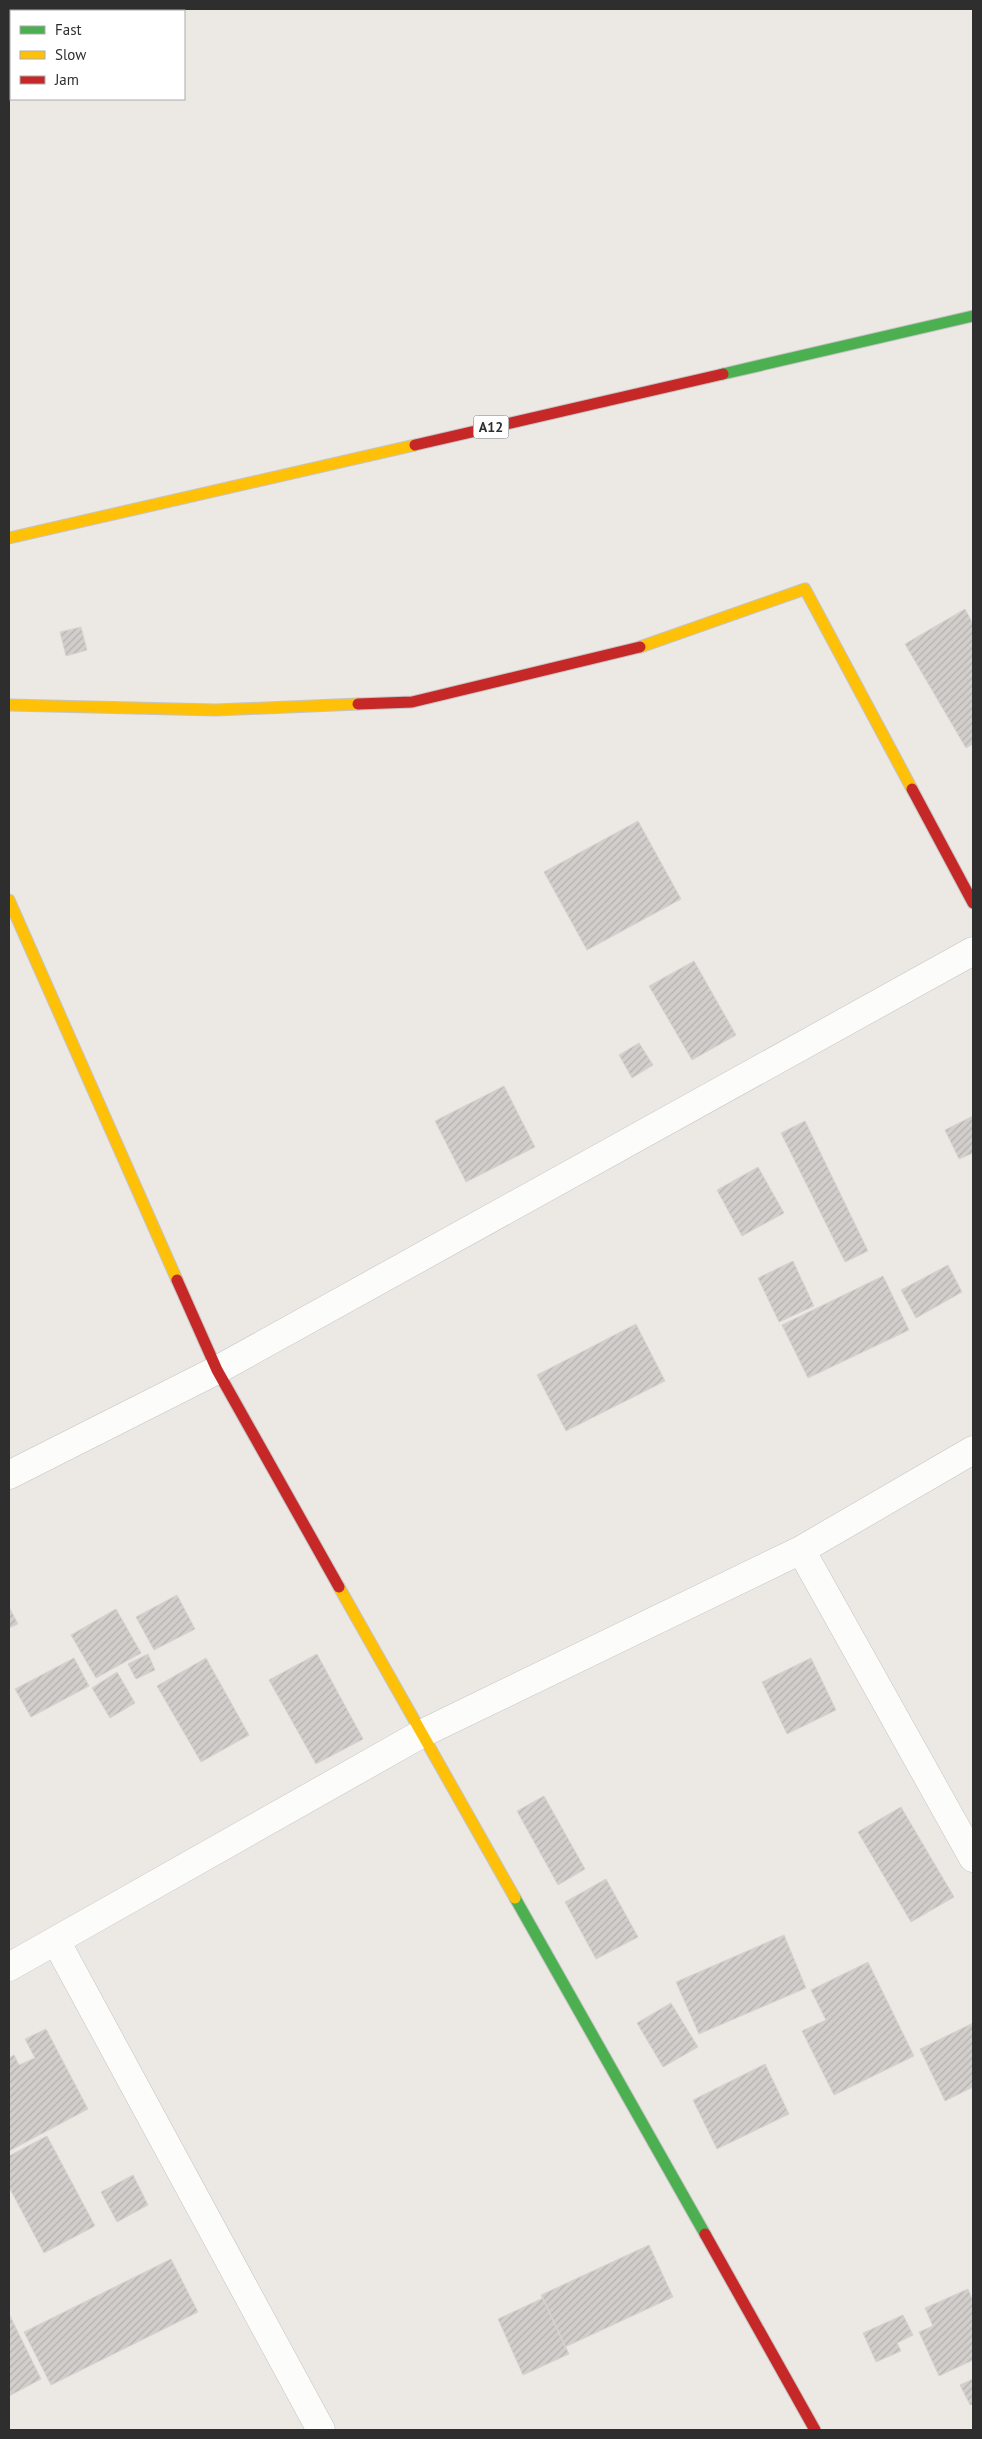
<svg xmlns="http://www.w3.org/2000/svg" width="982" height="2439" viewBox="0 0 982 2439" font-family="'PT Sans',sans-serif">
  <defs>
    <pattern id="building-hatch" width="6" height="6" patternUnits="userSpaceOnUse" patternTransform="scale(1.25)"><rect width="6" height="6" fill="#d1cecb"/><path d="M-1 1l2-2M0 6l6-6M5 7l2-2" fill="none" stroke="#b4b1af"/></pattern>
  </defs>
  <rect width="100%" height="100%" fill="#ece8e4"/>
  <path fill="url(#building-hatch)" stroke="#d7d4d0" d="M 965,609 L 973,624 L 973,744 L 966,748 L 905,644 Z
    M 81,627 L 87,650 L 66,656 L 60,632 Z
    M 638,821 L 681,899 L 587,950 L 544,872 Z
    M 694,961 L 736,1035 L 692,1060 L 649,986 Z
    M 639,1043 L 653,1065 L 632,1078 L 619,1055 Z
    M 504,1086 L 535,1147 L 466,1182 L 435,1121 Z
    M 973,1116 L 973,1153 L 959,1159 L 945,1130 Z
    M 805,1121 L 868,1251 L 845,1262 L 781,1133 Z
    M 758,1167 L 784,1213 L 742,1236 L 717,1190 Z
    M 793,1261 L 814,1306 L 779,1322 L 758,1278 Z
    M 948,1265 L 962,1292 L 916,1318 L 901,1290 Z
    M 883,1276 L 909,1330 L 808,1378 L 782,1325 Z
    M 636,1324 L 665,1381 L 566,1431 L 537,1375 Z
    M 177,1595 L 195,1629 L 154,1650 L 136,1617 Z
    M 9,1607 L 18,1624 L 9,1628 Z
    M 116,1609 L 141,1653 L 96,1678 L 71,1635 Z
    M 148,1654 L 155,1670 L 136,1679 L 128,1664 Z
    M 317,1654 L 363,1739 L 316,1764 L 269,1680 Z
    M 74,1658 L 89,1686 L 31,1717 L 15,1689 Z
    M 206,1658 L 249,1735 L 201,1762 L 157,1686 Z
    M 811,1658 L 836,1710 L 787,1734 L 762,1682 Z
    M 117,1672 L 135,1703 L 110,1718 L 92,1688 Z
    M 544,1796 L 585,1869 L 558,1885 L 517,1811 Z
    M 901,1807 L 954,1897 L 911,1922 L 858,1832 Z
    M 606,1879 L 638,1937 L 596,1959 L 565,1902 Z
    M 784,1935 L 806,1988 L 699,2034 L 676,1982 Z
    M 868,1962 L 914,2056 L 834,2095 L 802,2031 L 826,2020 L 811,1990 Z
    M 671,2003 L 698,2047 L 663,2067 L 637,2023 Z
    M 973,2023 L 973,2087 L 945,2101 L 920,2049 Z
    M 46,2029 L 88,2109 L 9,2151 L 9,2058 L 14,2055 L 19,2065 L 35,2058 L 25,2039 Z
    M 765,2064 L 789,2114 L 717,2149 L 693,2100 Z
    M 47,2136 L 95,2226 L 44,2253 L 9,2187 L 9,2156 Z
    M 133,2175 L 148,2205 L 117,2222 L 101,2192 Z
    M 649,2245 L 673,2297 L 565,2347 L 541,2295 Z
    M 171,2259 L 198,2312 L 51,2385 L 24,2332 Z
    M 968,2289 L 973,2301 L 973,2360 L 939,2376 L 919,2332 L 933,2326 L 925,2308 Z
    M 543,2298 L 569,2354 L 523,2375 L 498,2319 Z
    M 9,2314 L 41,2379 L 9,2396 Z
    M 903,2315 L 913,2335 L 897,2343 L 901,2351 L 876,2362 L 863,2333 Z
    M 973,2379 L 973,2404 L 970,2405 L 960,2385 Z"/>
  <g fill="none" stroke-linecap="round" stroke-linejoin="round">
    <g stroke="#c5c4c5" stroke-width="29">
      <path id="street" d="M 9,1475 L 217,1370 L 973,951
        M 801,1550 L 973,1858
        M 56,1941 L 321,2430
        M 9,1967 L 421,1734 L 801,1550 L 973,1450"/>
    </g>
    <g stroke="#c5c4c5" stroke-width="13">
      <path id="fast" d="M 723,374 L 973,316
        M 515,1898 L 705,2234"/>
    </g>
    <g stroke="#c5c4c5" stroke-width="13">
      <path id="slow" d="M 9,538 L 415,445
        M 640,647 L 805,589 L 912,789
        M 9,705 L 216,710 L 358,704
        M 9,900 L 177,1280
        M 339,1587 L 515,1898"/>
    </g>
    <g stroke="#c5c4c5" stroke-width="13">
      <path id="jam" d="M 415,445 L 723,374
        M 358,704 L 412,702 L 640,647
        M 912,789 L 973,903
        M 177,1280 L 217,1370 L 339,1587
        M 705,2234 L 815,2430"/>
    </g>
    <use href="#street" stroke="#fcfcfb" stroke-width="28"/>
    <use href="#fast" stroke="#4caf50" stroke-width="11"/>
    <use href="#slow" stroke="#ffc107" stroke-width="11"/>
    <use href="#jam" stroke="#c62828" stroke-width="11"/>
  </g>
  <g text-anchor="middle" stroke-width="4.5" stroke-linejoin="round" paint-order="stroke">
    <rect fill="#fff" stroke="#6d6d6d" stroke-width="1" x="473.5" y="415.5" width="35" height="23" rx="4"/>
    <g font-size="14" font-weight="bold" fill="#2e2e2e">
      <text x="491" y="432">A12</text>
    </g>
  </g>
  <rect width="982" height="2439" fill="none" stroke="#2e2e2e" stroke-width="20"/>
  <rect x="10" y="10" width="175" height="90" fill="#ffffff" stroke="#ababab"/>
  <rect x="20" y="26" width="25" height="8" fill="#4caf50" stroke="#ababab"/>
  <text x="55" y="35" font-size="15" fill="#2e2e2e">Fast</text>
  <rect x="20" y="51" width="25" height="8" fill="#ffc107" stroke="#ababab"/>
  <text x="55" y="60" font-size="15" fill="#2e2e2e">Slow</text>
  <rect x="20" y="76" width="25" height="8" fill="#c62828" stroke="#ababab"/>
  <text x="55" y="85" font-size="15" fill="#2e2e2e">Jam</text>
</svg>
